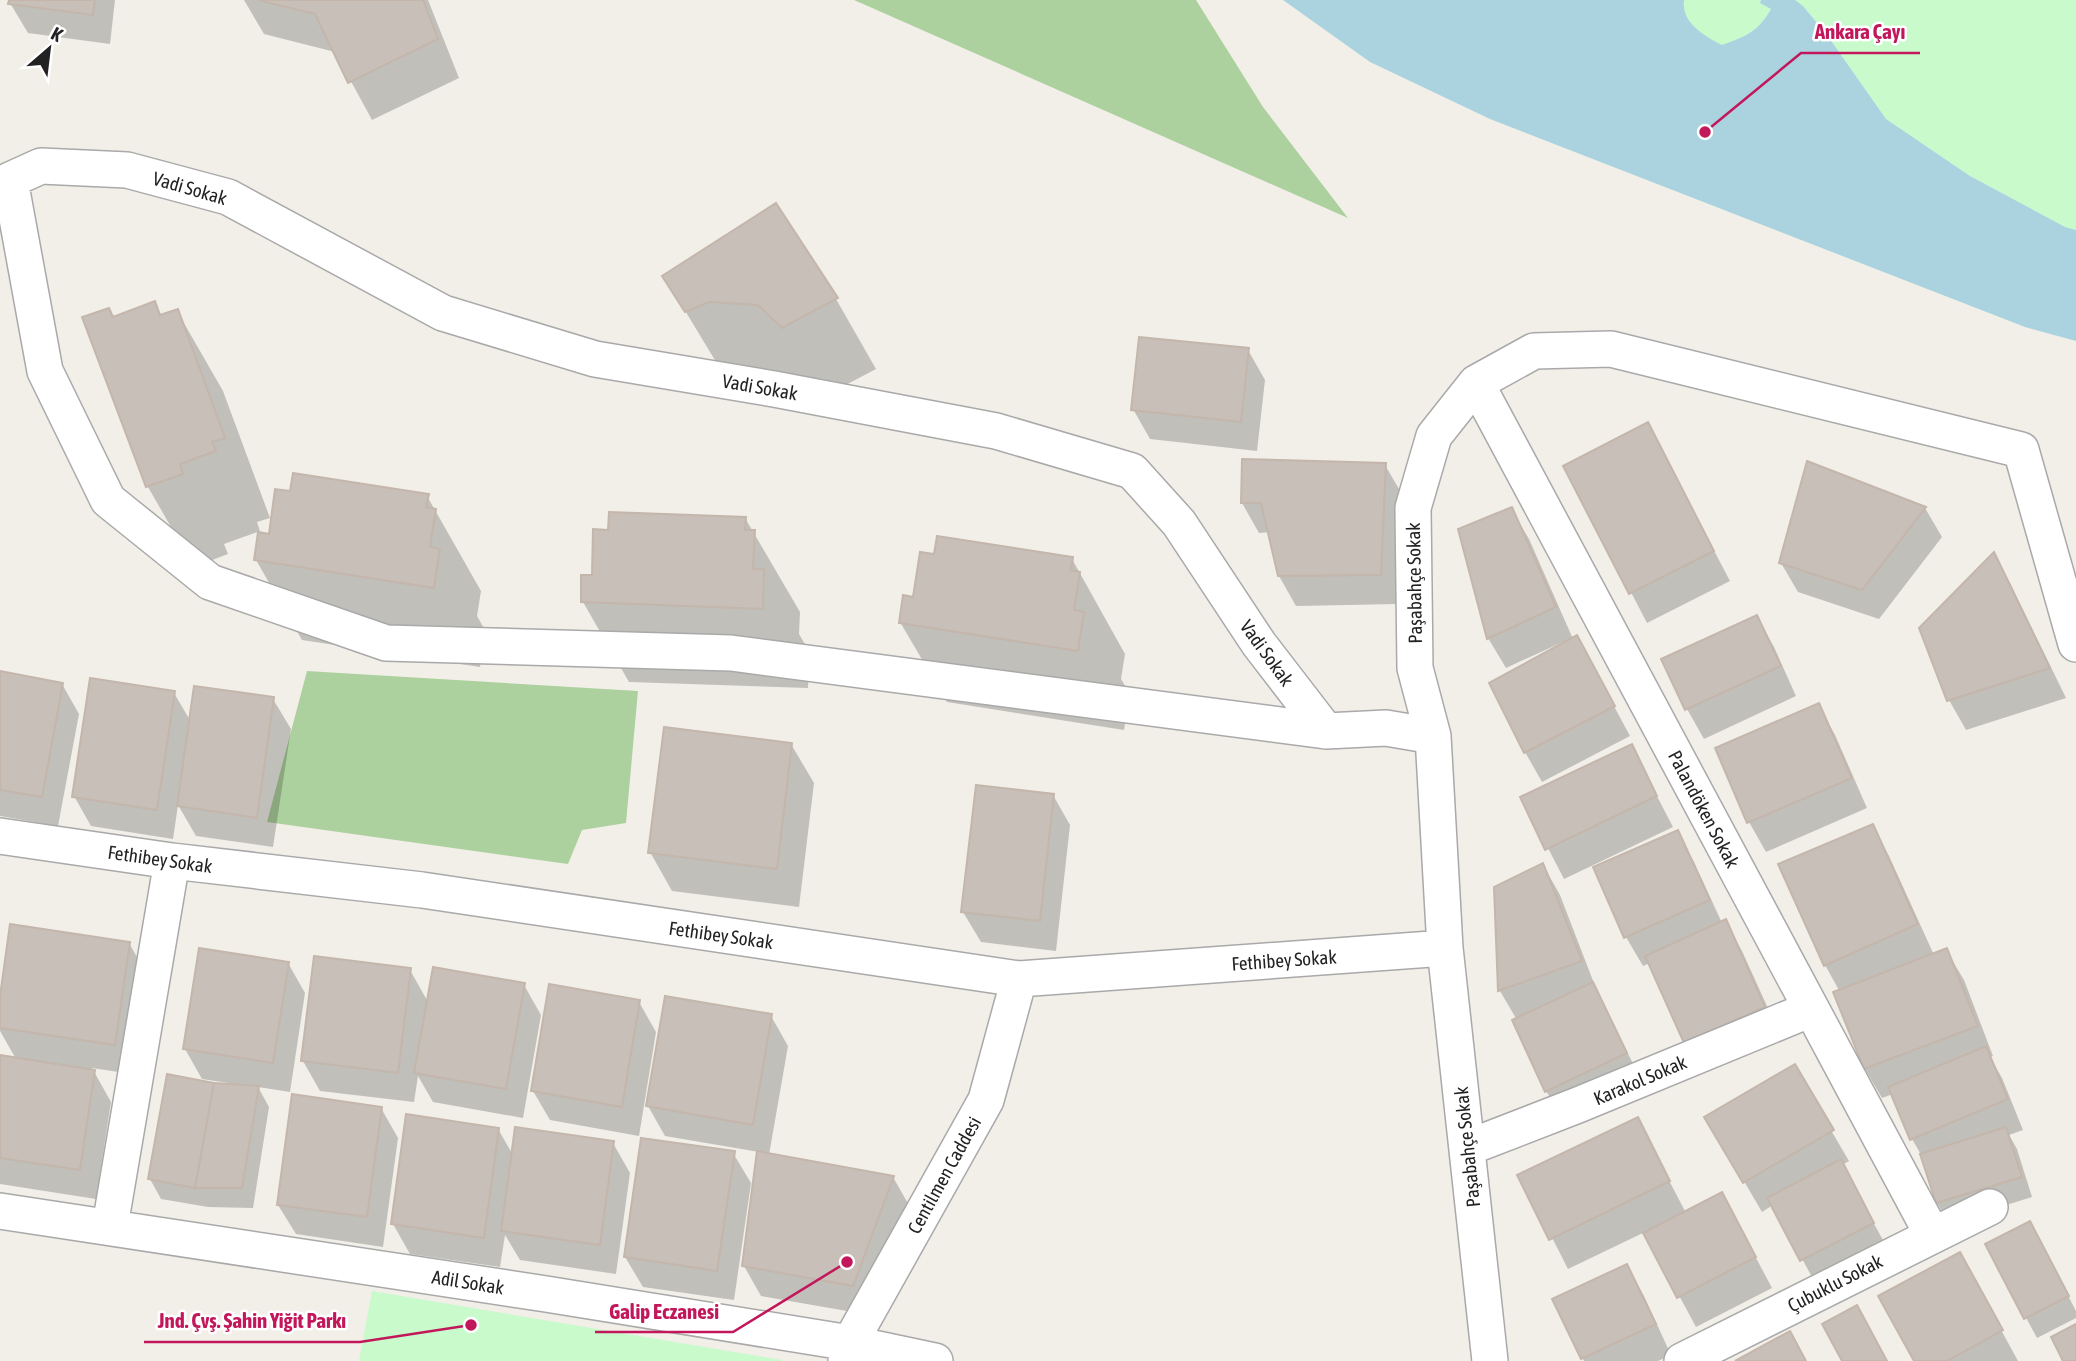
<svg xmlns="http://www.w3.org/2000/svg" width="2076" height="1361" viewBox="0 0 2076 1361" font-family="'Asap Condensed',sans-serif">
  <rect width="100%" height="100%" fill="#f2efe9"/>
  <path fill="#add19e" d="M 854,0 L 1196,0 L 1263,107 L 1348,218 Z
    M 307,671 L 638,691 L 626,823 L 582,830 L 568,864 L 267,822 Z"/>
  <path fill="#c8facc" d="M 1684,0 L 1761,0 L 1760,3 L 1772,9 C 1758,31 1745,37 1722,46 C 1705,36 1681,23 1684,0 Z
    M 1795,0 L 2076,0 L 2076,230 L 2065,227 L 1970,176 L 1886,119 L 1827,35 L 1803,6 Z
    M 372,1291 L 782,1360 L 782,1361 L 359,1361 Z"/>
  <path fill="#aad3df" d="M 1283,0 L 1684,0 C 1681,23 1705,36 1722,45 C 1745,37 1759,31 1771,9 L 1760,3 L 1761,0 L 1795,0 L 1803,6 L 1827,35 L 1886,119 L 1970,176 L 2065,227 L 2076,230 L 2076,341 L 2025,327 L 1490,119 L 1370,62 Z"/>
  <path fill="#0003" d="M 11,0 L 115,0 L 110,44 L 28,33 L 10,3 Z
    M 244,0 L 428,0 L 459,78 L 372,120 L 335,52 L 264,34 Z
    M 776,206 L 836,299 L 876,369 L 823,397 L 800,375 L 749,372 L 727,380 L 664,276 Z
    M 154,303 L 162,317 L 177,311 L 223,391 L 270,518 L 257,522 L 260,531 L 224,544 L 228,554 L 194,567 L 148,487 L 85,318 L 113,318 Z
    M 1248,350 L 1265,380 L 1257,451 L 1150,439 L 1133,409 Z
    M 1648,425 L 1730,581 L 1647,623 L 1566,467 Z
    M 1385,465 L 1402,494 L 1397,604 L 1296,606 L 1279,576 L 1270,532 L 1259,533 L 1242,503 Z
    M 292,493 L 427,496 L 481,591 L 477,616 L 485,630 L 480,667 L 302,640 L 256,560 Z
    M 1925,508 L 1942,537 L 1879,619 L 1798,592 L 1781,563 Z
    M 1511,509 L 1529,539 L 1573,639 L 1593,667 L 1630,736 L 1542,782 L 1525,752 L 1566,643 L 1565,641 L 1506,668 L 1488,638 Z
    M 745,518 L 800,612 L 799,634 L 809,651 L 808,688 L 629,682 L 583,602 L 610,532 Z
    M 1993,554 L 2010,583 L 2066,698 L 1966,730 L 1949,700 Z
    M 1072,559 L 1125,654 L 1121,679 L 1130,694 L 1124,730 L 947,702 L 900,622 L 914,599 Z
    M 1757,617 L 1774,647 L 1796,696 L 1704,739 L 1687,709 L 1664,660 Z
    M 0,673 L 62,684 L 79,714 L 58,826 L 0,816 Z
    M 174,693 L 191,722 L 273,699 L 291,729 L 273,847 L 196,836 L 178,805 L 173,839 L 91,826 L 74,796 Z
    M 1818,705 L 1835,735 L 1867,808 L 1766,852 L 1749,822 Z
    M 791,744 L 814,783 L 799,907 L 672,891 L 650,852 Z
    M 1631,746 L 1673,827 L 1564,879 L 1522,798 Z
    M 1053,795 L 1070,825 L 1056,951 L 981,942 L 963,912 Z
    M 1872,826 L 1889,856 L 1934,955 L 1946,950 L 1964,980 L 1993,1056 L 1990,1057 L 2002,1078 L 2023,1130 L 2009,1135 L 2017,1149 L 2032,1197 L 1949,1223 L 1937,1203 L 1923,1158 L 1912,1139 L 1893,1094 L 1882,1098 L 1865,1069 L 1836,993 L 1840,992 L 1825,965 Z
    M 1677,832 L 1694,862 L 1722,923 L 1725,922 L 1742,951 L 1781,1037 L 1703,1072 L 1650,963 L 1643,966 L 1626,937 Z
    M 1543,865 L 1560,895 L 1597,991 L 1643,1084 L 1564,1120 L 1546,1091 L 1517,1020 L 1500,991 L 1496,888 Z
    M 129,943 L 146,973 L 132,1074 L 92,1068 L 111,1102 L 96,1199 L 0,1184 L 0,1057 L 16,1059 L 0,1031 L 0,1009 Z
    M 288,963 L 305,993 L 290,1092 L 258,1087 L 269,1107 L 253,1208 L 208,1207 L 161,1199 L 150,1179 L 227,1085 L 228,1083 L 202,1079 L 185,1049 Z
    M 410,970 L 428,1002 L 524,985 L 541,1015 L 523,1118 L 433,1102 L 418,1076 L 414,1102 L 320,1091 L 303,1061 Z
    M 639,1002 L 656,1032 L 639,1136 L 550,1120 L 533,1091 Z
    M 771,1016 L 788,1046 L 769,1155 L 893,1177 L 910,1207 L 870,1315 L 761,1296 L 744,1266 L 759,1152 L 665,1136 L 648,1106 Z
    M 1794,1067 L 1849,1161 L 1842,1165 L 1890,1253 L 1819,1290 L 1773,1205 L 1762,1212 L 1707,1118 Z
    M 381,1108 L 398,1138 L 383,1247 L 296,1234 L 278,1205 Z
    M 1637,1119 L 1686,1213 L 1738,1224 L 1772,1288 L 1696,1327 L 1645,1232 L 1568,1269 L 1520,1175 Z
    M 498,1129 L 513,1155 L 613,1143 L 630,1173 L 616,1274 L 520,1260 L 505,1235 L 500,1267 L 410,1254 L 393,1224 Z
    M 733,1153 L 751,1183 L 734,1300 L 643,1287 L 625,1257 Z
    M 2041,1243 L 2076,1311 L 2076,1318 L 2037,1338 L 1987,1245 Z
    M 1627,1266 L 1644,1296 L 1671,1355 L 1658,1361 L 1584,1361 L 1555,1300 Z
    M 1976,1284 L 2018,1361 L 1916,1361 Z"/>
  <path fill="#c7bfb8" stroke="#c4b6ab" stroke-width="2" d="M 9,0 L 95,0 L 93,15 L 8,4 Z
    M 258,0 L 423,0 L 438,39 L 348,83 L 315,14 Z
    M 776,203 L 838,298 L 782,328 L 758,305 L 709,302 L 685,312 L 662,276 Z
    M 155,301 L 160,315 L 178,309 L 225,438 L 212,442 L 216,451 L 180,464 L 183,474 L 146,487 L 82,317 L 109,308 L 113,317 Z
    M 1139,337 L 1249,348 L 1241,422 L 1131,410 Z
    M 1648,422 L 1714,551 L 1629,594 L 1563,466 Z
    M 1242,459 L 1386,463 L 1381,575 L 1278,576 L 1261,503 L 1241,503 Z
    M 1807,461 L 1926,507 L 1862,590 L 1779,563 Z
    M 293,473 L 429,494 L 426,507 L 436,509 L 430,547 L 440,549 L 434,588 L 254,560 L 258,532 L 269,534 L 275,489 L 290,491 Z
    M 1512,507 L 1556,607 L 1487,639 L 1458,529 Z
    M 609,512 L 746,517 L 745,530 L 755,530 L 753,569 L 764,569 L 763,609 L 581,602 L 581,575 L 592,575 L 593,529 L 608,530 Z
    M 937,536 L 1073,557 L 1071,570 L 1080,572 L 1074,610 L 1084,612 L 1078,651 L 899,623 L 903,595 L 913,597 L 920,552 L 934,554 Z
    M 1994,552 L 2050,668 L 1947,701 L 1919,628 Z
    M 1757,615 L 1781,666 L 1685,710 L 1661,659 Z
    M 1577,635 L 1615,706 L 1524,753 L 1489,683 Z
    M 0,671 L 63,683 L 42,797 L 0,790 Z
    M 90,678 L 175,691 L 157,810 L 72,797 Z
    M 194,686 L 274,697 L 257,818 L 177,806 Z
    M 1819,703 L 1852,778 L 1747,823 L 1715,748 Z
    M 664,727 L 792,743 L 777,869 L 648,853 Z
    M 1632,744 L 1657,796 L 1545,850 L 1520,797 Z
    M 976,785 L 1054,794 L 1040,921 L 961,912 Z
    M 1873,824 L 1918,924 L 1824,966 L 1778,864 Z
    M 1678,830 L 1710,900 L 1624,938 L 1593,867 Z
    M 1543,863 L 1582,961 L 1498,991 L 1494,887 Z
    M 1726,919 L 1765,1007 L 1684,1043 L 1645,956 Z
    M 10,924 L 130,942 L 115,1045 L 0,1028 L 0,996 Z
    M 199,948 L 289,962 L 273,1063 L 183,1049 Z
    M 1947,948 L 1978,1026 L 1864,1069 L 1833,992 Z
    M 314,956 L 411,968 L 398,1073 L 301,1061 Z
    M 433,967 L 525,983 L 506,1089 L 414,1073 Z
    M 1593,982 L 1627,1053 L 1545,1092 L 1512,1020 Z
    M 549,984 L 640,1000 L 622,1107 L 531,1091 Z
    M 665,996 L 772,1014 L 753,1125 L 646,1106 Z
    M 1986,1046 L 2008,1099 L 1910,1140 L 1888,1087 Z
    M 0,1055 L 95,1070 L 80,1170 L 0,1158 Z
    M 1795,1064 L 1834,1130 L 1743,1183 L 1704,1117 Z
    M 167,1074 L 214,1083 L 195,1188 L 148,1179 Z
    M 214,1083 L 259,1086 L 242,1188 L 195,1188 Z
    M 292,1094 L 382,1107 L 367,1217 L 277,1205 Z
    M 406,1114 L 499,1128 L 484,1238 L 391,1224 Z
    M 1638,1117 L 1670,1181 L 1549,1240 L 1517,1175 Z
    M 515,1127 L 614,1141 L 600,1245 L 501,1231 Z
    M 2006,1127 L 2022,1177 L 1936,1203 L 1920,1154 Z
    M 641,1138 L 735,1151 L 717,1271 L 624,1257 Z
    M 757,1151 L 894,1176 L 853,1286 L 742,1266 Z
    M 1841,1159 L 1874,1223 L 1800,1261 L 1767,1198 Z
    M 1722,1192 L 1756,1257 L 1677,1298 L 1643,1233 Z
    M 2030,1221 L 2069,1296 L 2024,1319 L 1985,1244 Z
    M 1960,1252 L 2003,1330 L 1947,1361 L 1914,1361 L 1878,1296 Z
    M 1627,1264 L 1656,1324 L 1581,1359 L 1552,1299 Z
    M 1857,1305 L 1887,1361 L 1842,1361 L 1822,1324 Z
    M 2076,1324 L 2076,1361 L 2063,1361 L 2051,1337 Z
    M 1790,1331 L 1806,1361 L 1735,1361 Z"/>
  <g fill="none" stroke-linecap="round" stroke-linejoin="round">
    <g stroke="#a9a9a9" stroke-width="38">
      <path id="street" d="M 10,180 L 45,371 L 108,500 L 210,582 L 386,643 L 731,653 L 1326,731
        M 0,198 L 10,180 L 41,166 L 127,170 L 228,197 L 443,313 L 595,359 L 774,389 L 996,431 L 1132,471 L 1179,523 L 1259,644 L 1326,731 L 1386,728 L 1433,736
        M 1476,383 L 1932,1234
        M 0,836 L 172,861 L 422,890 L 1019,979 L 1445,948
        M 1467,1148 L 1578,1105 L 1811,1009
        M 0,1211 L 546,1294 L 850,1343 L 935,1361
        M 110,1226 L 172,861
        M 846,1361 L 850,1343 L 986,1100 L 1019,979
        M 1490,1361 L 1445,948 L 1433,736 L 1415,668 L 1413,508 L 1434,436 L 1476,383 L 1534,351 L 1611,349 L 2021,450 L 2076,644
        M 1682,1361 L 1990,1207"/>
    </g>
    <use href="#street" stroke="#fff" stroke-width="35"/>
  </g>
  <g text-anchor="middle" stroke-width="5" stroke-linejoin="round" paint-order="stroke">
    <g font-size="19" fill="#222" stroke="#fff">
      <text transform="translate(190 188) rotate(16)" y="7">Vadi Sokak</text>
      <text transform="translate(760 387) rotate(10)" y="7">Vadi Sokak</text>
      <text transform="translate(1414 583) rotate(-91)" y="7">Paşabahçe Sokak</text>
      <text transform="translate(1267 653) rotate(54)" y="7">Vadi Sokak</text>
      <text transform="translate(1704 809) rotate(62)" y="7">Palandöken Sokak</text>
      <text transform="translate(160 859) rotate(8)" y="7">Fethibey Sokak</text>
      <text transform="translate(721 935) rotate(8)" y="7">Fethibey Sokak</text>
      <text transform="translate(1284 960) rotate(-4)" y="7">Fethibey Sokak</text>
      <text transform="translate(1640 1080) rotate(-23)" y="7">Karakol Sokak</text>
      <text transform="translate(1467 1147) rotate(-96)" y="7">Paşabahçe Sokak</text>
      <text transform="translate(944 1175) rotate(-61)" y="7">Centilmen Caddesi</text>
      <text transform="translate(468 1282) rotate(9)" y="7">Adil Sokak</text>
      <text transform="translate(1835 1283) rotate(-27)" y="7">Çubuklu Sokak</text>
    </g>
  </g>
  <path fill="none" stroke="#c2185b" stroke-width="2.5" d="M1705 132L1801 53H1920M847 1262L733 1332H595M471 1325L360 1342H144"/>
  <g fill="#c2185b" stroke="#fff" stroke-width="2.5">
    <circle cx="1705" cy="132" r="7"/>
    <circle cx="847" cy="1262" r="7"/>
    <circle cx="471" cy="1325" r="7"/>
  </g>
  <g font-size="21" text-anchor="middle" font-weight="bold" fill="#c2185b" stroke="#fff" stroke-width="5" stroke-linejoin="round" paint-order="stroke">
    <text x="1860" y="39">Ankara Çayı</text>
    <text x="664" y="1319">Galip Eczanesi</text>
    <text x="252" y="1328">Jnd. Çvş. Şahin Yiğit Parkı</text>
  </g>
  <g transform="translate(49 49) rotate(28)" stroke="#ffffff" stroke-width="5" paint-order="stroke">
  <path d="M0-5L12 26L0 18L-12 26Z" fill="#222222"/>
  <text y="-10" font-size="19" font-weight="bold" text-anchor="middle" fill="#222222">K</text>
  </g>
</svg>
